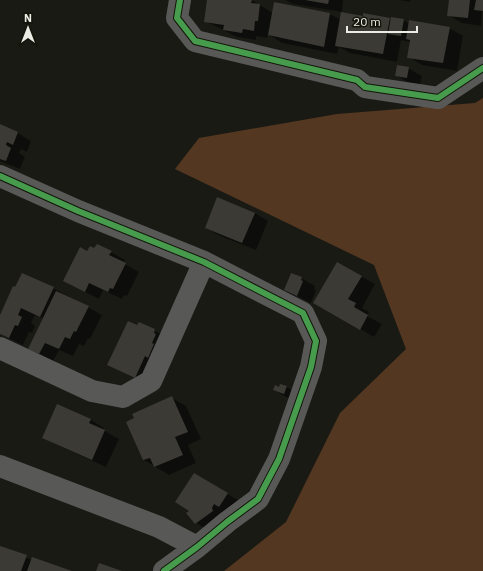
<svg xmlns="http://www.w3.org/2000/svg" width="483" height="571" viewBox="0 0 483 571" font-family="'IBM Plex Sans',sans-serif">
  <rect width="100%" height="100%" fill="#1a1a15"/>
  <path fill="#543720" d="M 483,98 L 483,571 L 224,571 L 286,522 L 340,413 L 406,349 L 374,265 L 175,169 L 199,138 L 337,114 L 475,103 Z"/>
  <path fill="#0007" d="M 209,0 L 252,0 L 273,13 L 330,14 L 341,20 L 363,17 L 391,20 L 403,20 L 410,24 L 449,28 L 463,36 L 457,71 L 422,65 L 408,57 L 410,42 L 401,40 L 397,62 L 350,53 L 339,47 L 337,54 L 282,43 L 268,34 L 267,38 L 256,36 L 256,40 L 237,37 L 205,21 Z
    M 285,0 L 343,0 L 342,12 L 293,4 Z
    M 399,0 L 410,0 L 410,2 Z
    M 450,0 L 483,0 L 481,26 L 462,23 L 448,15 Z
    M 408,68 L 422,76 L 420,85 L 409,83 L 396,75 Z
    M 0,126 L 18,133 L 31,141 L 27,152 L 21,149 L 19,153 L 25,157 L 20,169 L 0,161 Z
    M 255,213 L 268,221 L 256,250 L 220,236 L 206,228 Z
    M 88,252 L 111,252 L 125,260 L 123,263 L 139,272 L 127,296 L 124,295 L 122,299 L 103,290 L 99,299 L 64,281 Z
    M 337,263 L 375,284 L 362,308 L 369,312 L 367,316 L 382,324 L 374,337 L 315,303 Z
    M 301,278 L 315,286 L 314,289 L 316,290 L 311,303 L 285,290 Z
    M 53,288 L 102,315 L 90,339 L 88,338 L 84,346 L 79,344 L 73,356 L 59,350 L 53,361 L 30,349 L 44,319 L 35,315 L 31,323 L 35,326 L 32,333 L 29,332 L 23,345 L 0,334 L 0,317 Z
    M 139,323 L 169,338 L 149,385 L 122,372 L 108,365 Z
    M 287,387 L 300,395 L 298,401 L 288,398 L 274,390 Z
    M 172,398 L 186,406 L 201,439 L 188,445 L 196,463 L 169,475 L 144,460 Z
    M 57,405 L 91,420 L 104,428 L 103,430 L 119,439 L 106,467 L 57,445 L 43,437 Z
    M 208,482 L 241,502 L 210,531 L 196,523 Z
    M 0,547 L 32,560 L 69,571 L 0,571 Z"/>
  <path fill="#3b3a35" d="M 207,0 L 252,0 L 251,3 L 260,4 L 258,21 L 255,21 L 254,31 L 243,29 L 242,33 L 223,30 L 224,25 L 204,22 Z
    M 305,0 L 329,0 L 328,4 Z
    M 449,0 L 470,0 L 468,18 L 447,16 Z
    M 476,0 L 483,0 L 483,11 L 474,10 Z
    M 274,2 L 330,13 L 324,47 L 268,35 Z
    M 341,12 L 363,16 L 363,13 L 390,18 L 383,54 L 335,46 Z
    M 391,17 L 404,19 L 401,36 L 388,34 Z
    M 409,20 L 450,27 L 443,63 L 407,58 L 410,40 L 406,39 Z
    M 397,65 L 409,67 L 407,78 L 395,76 Z
    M 0,124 L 18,132 L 13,145 L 7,142 L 6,145 L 11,148 L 6,161 L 0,159 Z
    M 217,197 L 255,213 L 242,243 L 205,228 Z
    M 97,244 L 112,251 L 109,255 L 126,263 L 113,289 L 110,288 L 108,292 L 89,283 L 85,292 L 63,281 L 80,247 L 87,251 L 90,246 L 94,248 Z
    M 337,262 L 362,276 L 348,299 L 356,303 L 354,307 L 368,315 L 360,330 L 313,303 Z
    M 22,273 L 54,287 L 40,317 L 21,308 L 18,315 L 22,317 L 18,326 L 15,325 L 9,338 L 0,334 L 0,315 L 13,286 L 15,287 Z
    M 291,273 L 302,277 L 301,280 L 303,281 L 297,296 L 284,290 Z
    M 56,291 L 89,306 L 76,332 L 74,331 L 70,339 L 65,337 L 59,349 L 45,343 L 39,354 L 28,349 Z
    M 128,321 L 137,325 L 139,322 L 155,329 L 154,333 L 156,334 L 152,343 L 154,344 L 148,358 L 145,356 L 135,378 L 107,365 Z
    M 280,384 L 287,386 L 284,394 L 273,390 L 275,385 L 279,387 Z
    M 172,396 L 188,432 L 175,437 L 183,455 L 154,467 L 150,458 L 143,460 L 126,422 L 134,418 L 132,414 Z
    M 57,404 L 91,419 L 89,423 L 105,430 L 92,460 L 42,438 Z
    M 194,473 L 228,493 L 219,507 L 214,504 L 212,508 L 213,511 L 195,524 L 186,513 L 189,511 L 175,502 Z
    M 0,546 L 27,555 L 21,571 L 0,571 Z
    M 32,557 L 72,571 L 27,571 Z
    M 99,563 L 122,571 L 96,571 Z"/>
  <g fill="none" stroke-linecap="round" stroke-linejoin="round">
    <path stroke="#585957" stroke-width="22" d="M 180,0 L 177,18 L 195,41 L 357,80 L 365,87 L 438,98 L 483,68
      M 0,176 L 78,211 L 204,262 L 303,313 L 316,341 L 311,367 L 279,459 L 258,499 L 227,522 L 197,547 L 164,571
      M 0,348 L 92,391 L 123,397 L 151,381 L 204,262
      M 0,466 L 159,527 L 197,547"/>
    <g stroke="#13140a" stroke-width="8">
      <path id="cycleway" d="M 180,0 L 177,18 L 195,41 L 357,80 L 365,87 L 438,98 L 483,68
        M 0,176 L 78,211 L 204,262 L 303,313 L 316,341 L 311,367 L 279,459 L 258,499 L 227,522 L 197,547 L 164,571"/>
    </g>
    <use href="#cycleway" stroke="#469c4c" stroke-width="6"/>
  </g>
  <g transform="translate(28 28)" stroke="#13140a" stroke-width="3" paint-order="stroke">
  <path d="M0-3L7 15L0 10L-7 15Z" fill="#ebece4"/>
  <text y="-6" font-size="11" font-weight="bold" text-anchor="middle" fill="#ebece4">N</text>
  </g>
  <path d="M347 26v6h70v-6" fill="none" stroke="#ebece4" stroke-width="2"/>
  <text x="353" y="26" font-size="12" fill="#ebece4" stroke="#13140a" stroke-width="3" paint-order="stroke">20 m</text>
</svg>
